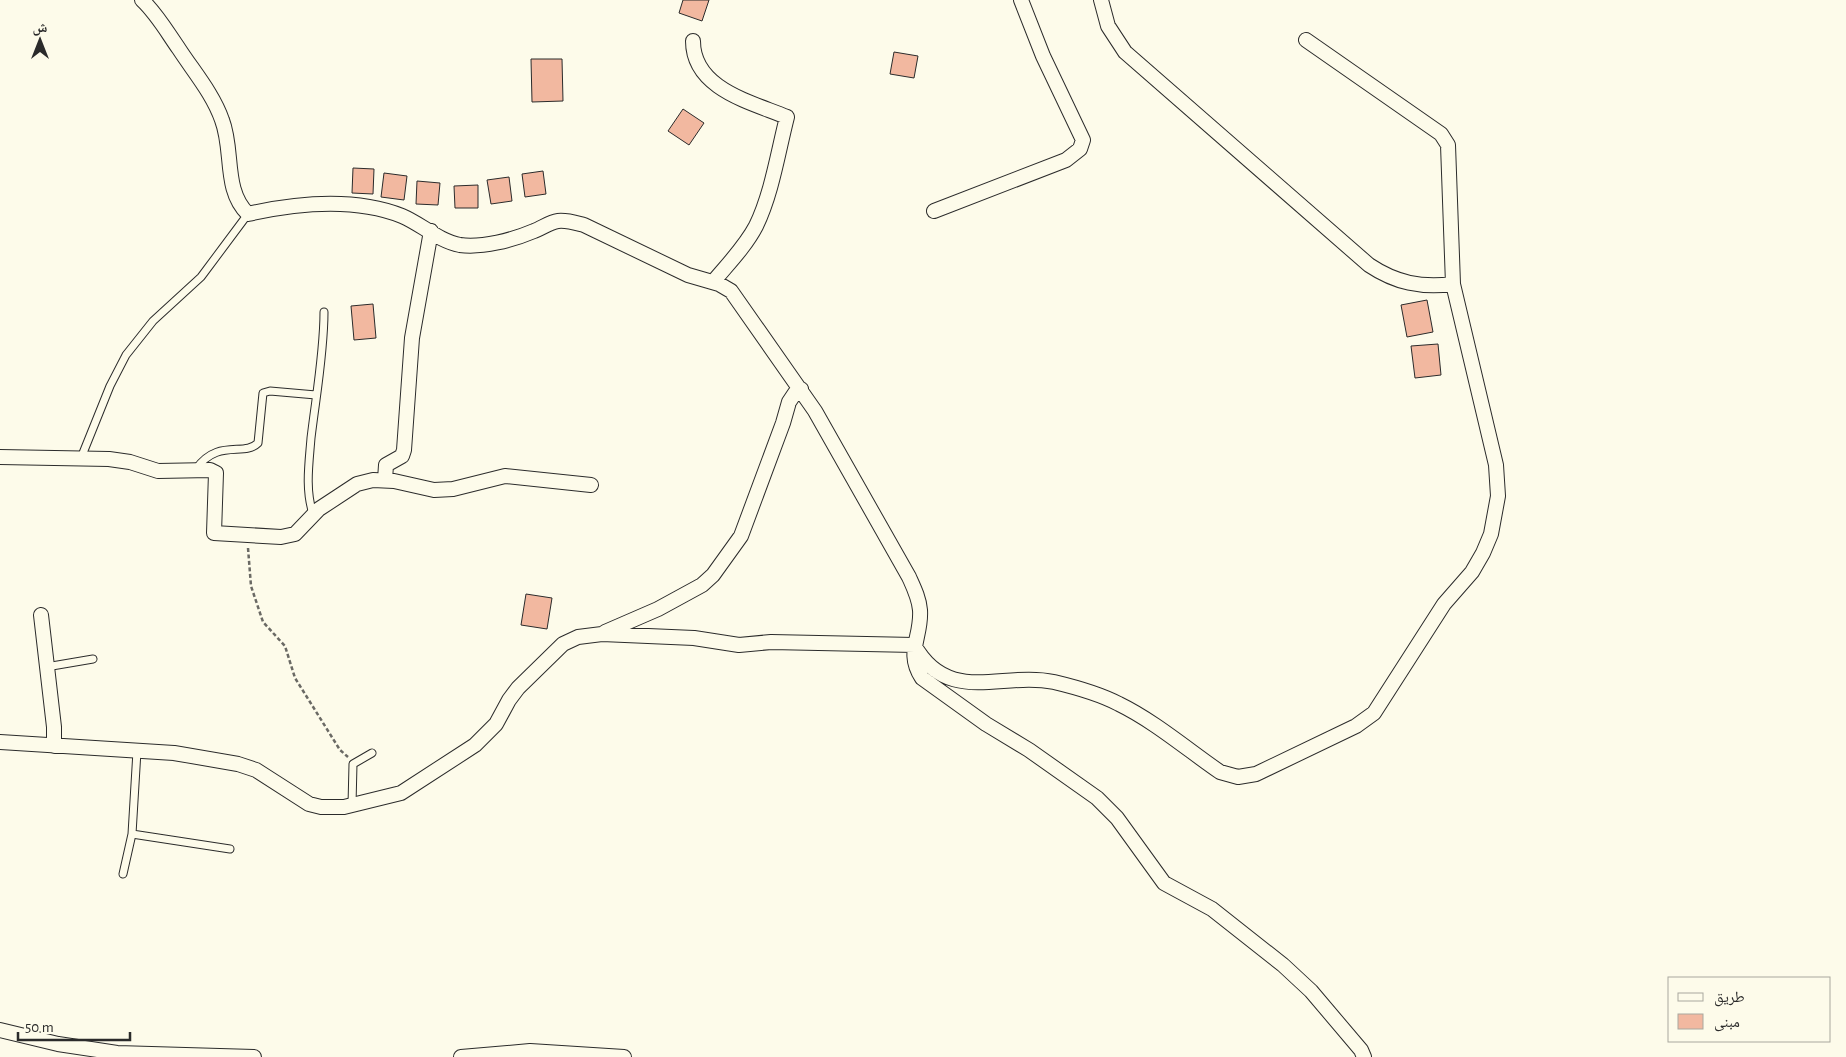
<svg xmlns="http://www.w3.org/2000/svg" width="1846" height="1057" viewBox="0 0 1846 1057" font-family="'Alegreya Sans','Noto Naskh Arabic',sans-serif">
  <rect width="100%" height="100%" fill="#fdfbea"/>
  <path fill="#f2b8a0" stroke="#2b2b2b" d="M 683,0 L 709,0 L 702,21 L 679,13 Z
    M 894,52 L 918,56 L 914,78 L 890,74 Z
    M 531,59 L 562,59 L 563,101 L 532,102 Z
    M 683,109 L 704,123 L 689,145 L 668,131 Z
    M 353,168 L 374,169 L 373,194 L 352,193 Z
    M 543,171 L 546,194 L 525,197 L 522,174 Z
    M 384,173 L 407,176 L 404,200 L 381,197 Z
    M 509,177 L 512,201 L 491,204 L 487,180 Z
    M 417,181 L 440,183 L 438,205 L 416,204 Z
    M 478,185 L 478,208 L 455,208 L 454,186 Z
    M 1427,300 L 1433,332 L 1407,337 L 1401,305 Z
    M 373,304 L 376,338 L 354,340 L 351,306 Z
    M 1438,344 L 1441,375 L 1415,378 L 1411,346 Z
    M 526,594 L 552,598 L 547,629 L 521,625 Z"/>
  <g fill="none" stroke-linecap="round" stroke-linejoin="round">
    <g stroke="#2b2b2b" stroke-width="9">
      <path id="lane" d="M 81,458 L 110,386 L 126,355 L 153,321 L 201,277 L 248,214
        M 196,469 C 218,438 244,457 258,443 L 263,393 L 270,391 L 316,395
        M 313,514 C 305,489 309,464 311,438 C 316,396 324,353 324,312
        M 46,667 L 93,659
        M 352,805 L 353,764 L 372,753
        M 132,834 L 230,849
        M 123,874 L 132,834 L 137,751"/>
    </g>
    <g stroke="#2b2b2b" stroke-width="16">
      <path id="street" d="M 142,0 C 157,14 167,32 179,49 C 194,72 213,94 222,120 C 234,151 223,190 248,214 C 297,203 354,197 402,216 C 421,224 439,241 460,245 C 482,248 513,240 534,231 C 542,228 550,222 558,221 C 567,220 576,223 584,225 L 688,275 L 719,284 L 731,291 L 815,411 L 909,577 C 914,588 919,598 920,610 C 922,637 905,652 922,678 L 986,724 L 1029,750 L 1097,798 L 1117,818 L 1164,883 L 1212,909 L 1283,965 L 1311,991 L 1361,1050 L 1364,1057
        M 1101,0 L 1108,26 L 1125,52 L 1369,265 C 1396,283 1421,288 1453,284
        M 693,41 C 693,89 751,102 787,117 C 778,152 772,193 756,226 C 745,247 728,264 713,282
        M 934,211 L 1066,160 L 1080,149 L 1083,140 L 1043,56 L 1021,0
        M 0,457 L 109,459 L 130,462 L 158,471 L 210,470 L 216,473 L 214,533 L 281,537 L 295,534 L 319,509 L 357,484 L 373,480 L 394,481 L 434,490 L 453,489 L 505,476 L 591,485
        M 385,480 L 386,465 L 402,456 L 404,450 L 412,338 L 431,231
        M 41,615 L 54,727 L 54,746
        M 605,632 L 658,609 L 702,585 L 713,575 L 741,536 L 783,423 L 789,402 L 795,393 L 801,389
        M 0,742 L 174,753 L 238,764 L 256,770 L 309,804 L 321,807 L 344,807 L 401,793 L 475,745 L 496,724 L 509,700 L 518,688 L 563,644 L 578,637 L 602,634 L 694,638 L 739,645 L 771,642 L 914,645 C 948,706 1002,671 1054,682 C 1075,687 1100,694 1119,704 C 1154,721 1188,750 1220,772 L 1238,777 L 1256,774 L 1356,726 L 1374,713 L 1444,604 L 1472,572 L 1483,553 L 1491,534 L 1498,496 L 1496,465 L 1453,284 L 1448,145 L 1441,134 L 1306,40
        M 0,1030 L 58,1044 L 117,1053 L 254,1057
        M 461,1057 L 530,1051 L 624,1057"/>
    </g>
    <path stroke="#6a6964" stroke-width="2.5" stroke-dasharray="4 2.5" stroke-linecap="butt" d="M 248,548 L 251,586 L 263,622 L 285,646 L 295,678 L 340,750 L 348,757"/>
    <use href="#lane" stroke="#fdfbea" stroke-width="7"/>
    <use href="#street" stroke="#fdfbea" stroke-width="14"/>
  </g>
  <rect x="1668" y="977" width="162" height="65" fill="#fdfbea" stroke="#a9a89e"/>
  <rect x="1678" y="993" width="25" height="8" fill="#fdfbea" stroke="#a9a89e"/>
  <text x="1714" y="1002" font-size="15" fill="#2b2b2b">طريق</text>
  <rect x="1678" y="1014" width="25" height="15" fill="#f2b8a0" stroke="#a9a89e"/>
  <text x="1714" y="1027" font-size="15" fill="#2b2b2b">مبنى</text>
  <g transform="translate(40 40)" stroke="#fdfbea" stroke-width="4" paint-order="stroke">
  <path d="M0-4L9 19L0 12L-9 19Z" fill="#2b2b2b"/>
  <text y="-8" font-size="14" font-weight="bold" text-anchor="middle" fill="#2b2b2b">ش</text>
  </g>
  <path d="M18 1032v8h112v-8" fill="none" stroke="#2b2b2b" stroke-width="2.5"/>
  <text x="25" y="1032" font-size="15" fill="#2b2b2b" stroke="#fdfbea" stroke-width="4" paint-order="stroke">50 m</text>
</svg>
